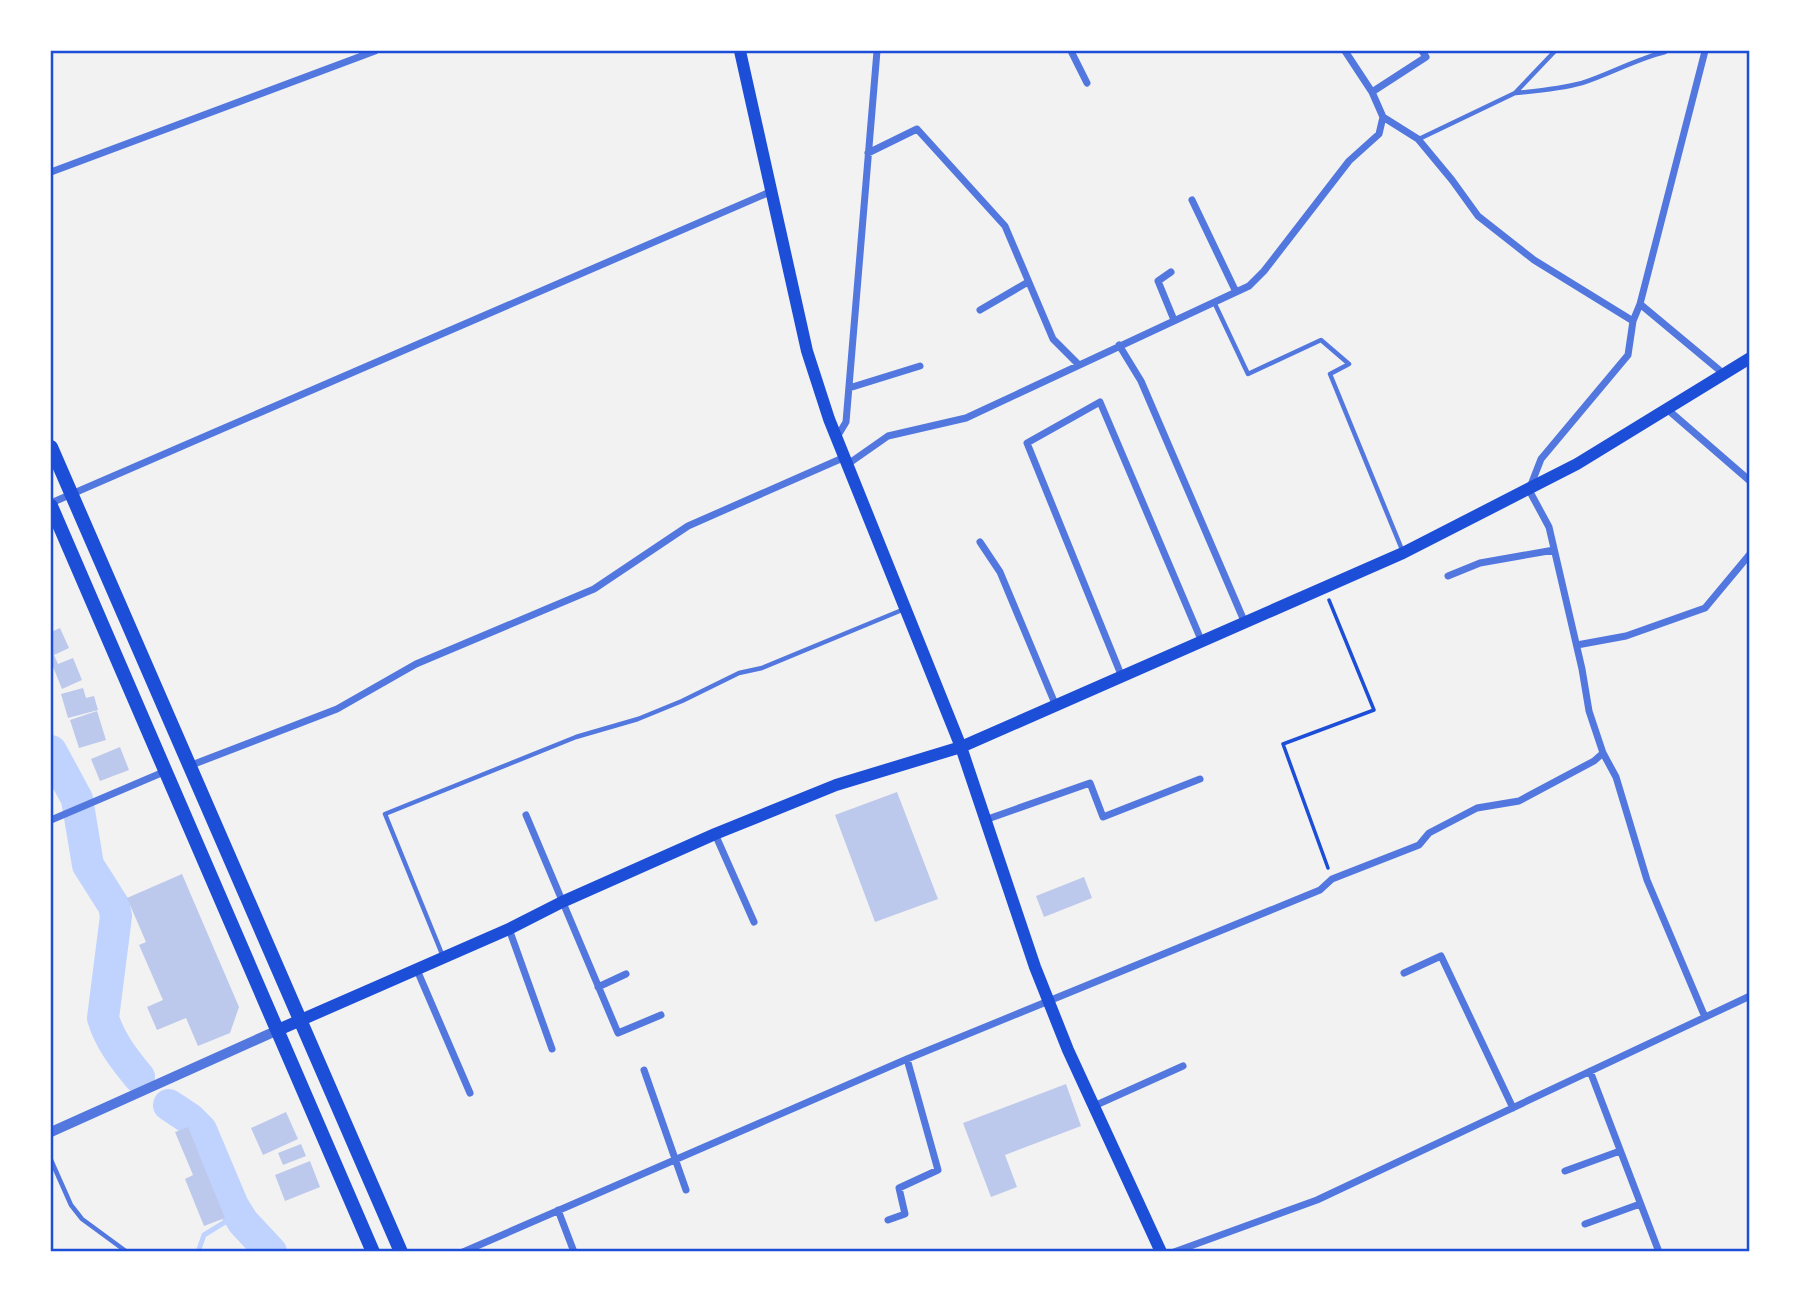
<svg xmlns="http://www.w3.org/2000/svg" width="1801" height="1303" viewBox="0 0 1801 1303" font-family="'PT Sans Narrow',sans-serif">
  <rect width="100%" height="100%" fill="#f2f2f2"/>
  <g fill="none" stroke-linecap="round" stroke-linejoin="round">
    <path stroke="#bfd3fe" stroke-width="5" d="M 198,1252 L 204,1235 L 238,1214"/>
    <path stroke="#bfd3fe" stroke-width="32" d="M 51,751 L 77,799 L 88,865 L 114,906 L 116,916 L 103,1018 C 110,1041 124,1059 139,1077
      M 169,1105 L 190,1119 L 201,1130 L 233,1206 L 243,1222 L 271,1252"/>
  </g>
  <path fill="#bdc9ec" d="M 60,628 L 69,648 L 54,655 L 58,664 L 73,658 L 82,680 L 62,689 L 51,662 L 51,632 Z
    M 83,688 L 86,698 L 94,696 L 98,710 L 68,718 L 61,694 Z
    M 97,711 L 106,740 L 79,748 L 70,720 Z
    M 120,747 L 129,770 L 100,781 L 91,759 Z
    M 897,792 L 938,899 L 875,922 L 835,815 Z
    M 182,874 L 239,1007 L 230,1033 L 198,1046 L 186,1018 L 157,1030 L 147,1007 L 163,1000 L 139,945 L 146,942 L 127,898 Z
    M 1084,877 L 1092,898 L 1044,917 L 1036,896 Z
    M 1066,1084 L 1081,1126 L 1005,1155 L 1017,1187 L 991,1197 L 963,1123 Z
    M 286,1112 L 298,1139 L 263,1155 L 251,1128 Z
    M 188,1127 L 225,1218 L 204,1226 L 185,1179 L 193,1175 L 175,1132 Z
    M 301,1144 L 306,1156 L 283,1165 L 278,1153 Z
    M 310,1161 L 320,1187 L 285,1201 L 275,1175 Z"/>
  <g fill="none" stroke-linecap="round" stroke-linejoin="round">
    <path stroke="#1d4ed8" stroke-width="3.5" d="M 1328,868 L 1283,744 L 1374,710 L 1329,600"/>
    <path stroke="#5277de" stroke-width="4.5" d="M 1516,93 C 1538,91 1560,89 1582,83 C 1610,74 1636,59 1665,52
      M 1419,139 L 1515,93 L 1555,51
      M 1214,302 L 1248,374 L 1321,340 L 1349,364 L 1330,374 L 1403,552
      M 442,954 L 385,814 L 576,737 L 638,719 L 682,701 L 739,673 L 762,668 L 902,610
      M 51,1160 L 71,1205 L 82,1219 L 127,1252"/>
    <path stroke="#5277de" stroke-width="7" d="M 1071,51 L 1087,83
      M 1705,51 L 1640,304 L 1724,374
      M 1372,92 L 1426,57 L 1422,51
      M 1383,117 L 1418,139 L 1452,180 L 1478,216 L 1534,260 L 1633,321 L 1640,304
      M 868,153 L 917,129 L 1005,226 L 1053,339 L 1078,364
      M 51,172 L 375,51
      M 1192,200 L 1236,292
      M 1171,272 L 1158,281 L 1174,320
      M 980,310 L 1028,282
      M 1633,321 L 1628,355 L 1541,459 L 1529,490 L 1549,527 L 1582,669 L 1589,711 L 1603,753 L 1616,777 L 1647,880 L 1705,1017
      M 1119,345 L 1141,381 L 1245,623
      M 849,388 L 920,366
      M 1667,409 L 1750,481
      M 837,437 L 846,422 L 877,51
      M 848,464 L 888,436 L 966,418 L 1249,286 L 1264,271 L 1349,161 L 1379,134 L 1383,117 L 1372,92 L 1345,51
      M 51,503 L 772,191
      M 980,542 L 1000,572 L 1056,706
      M 1448,576 L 1480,563 L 1554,550
      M 1577,645 L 1626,636 L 1705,608 L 1750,554
      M 1122,677 L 1027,443 L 1100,402 L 1202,642
      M 189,766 L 337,709 L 416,664 L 594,589 L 688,526 L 845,457
      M 526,815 L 618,1033 L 661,1015
      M 51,820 L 166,771
      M 985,820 L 1090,783 L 1103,817 L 1200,779
      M 715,834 L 754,922
      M 509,929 L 552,1049
      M 417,970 L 470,1093
      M 1404,973 L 1441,956 L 1513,1108
      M 598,987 L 626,974
      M 644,1070 L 686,1190
      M 1590,1071 L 1659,1252
      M 1094,1106 L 1183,1066
      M 1565,1171 L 1620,1151
      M 558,1210 L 574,1252
      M 888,1220 L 905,1214 L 899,1188 L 938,1170 L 907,1059
      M 1585,1224 L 1640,1204
      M 463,1252 L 907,1059 L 1320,890 L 1332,879 L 1419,845 L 1429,833 L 1477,808 L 1519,801 L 1594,761 L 1603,753
      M 1174,1252 L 1317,1200 L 1750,996"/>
    <path stroke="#5277de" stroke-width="10" d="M 51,1132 L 278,1030"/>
    <path stroke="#1d4ed8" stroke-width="12" d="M 740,51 L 807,351 L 829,419 L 961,747 L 1035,967 L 1068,1050 L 1161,1252
      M 278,1030 L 509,929 L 562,902 L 715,834 L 836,785 L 961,747 L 1403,553 L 1577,464 L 1750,358"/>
    <path stroke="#1d4ed8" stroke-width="14" d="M 51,447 L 401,1252
      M 51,506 L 373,1252"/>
  </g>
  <rect width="1801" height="1303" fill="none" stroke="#ffffff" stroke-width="105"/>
  <rect x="52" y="52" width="1696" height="1198" fill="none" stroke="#1d4ed8" stroke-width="2.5"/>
</svg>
